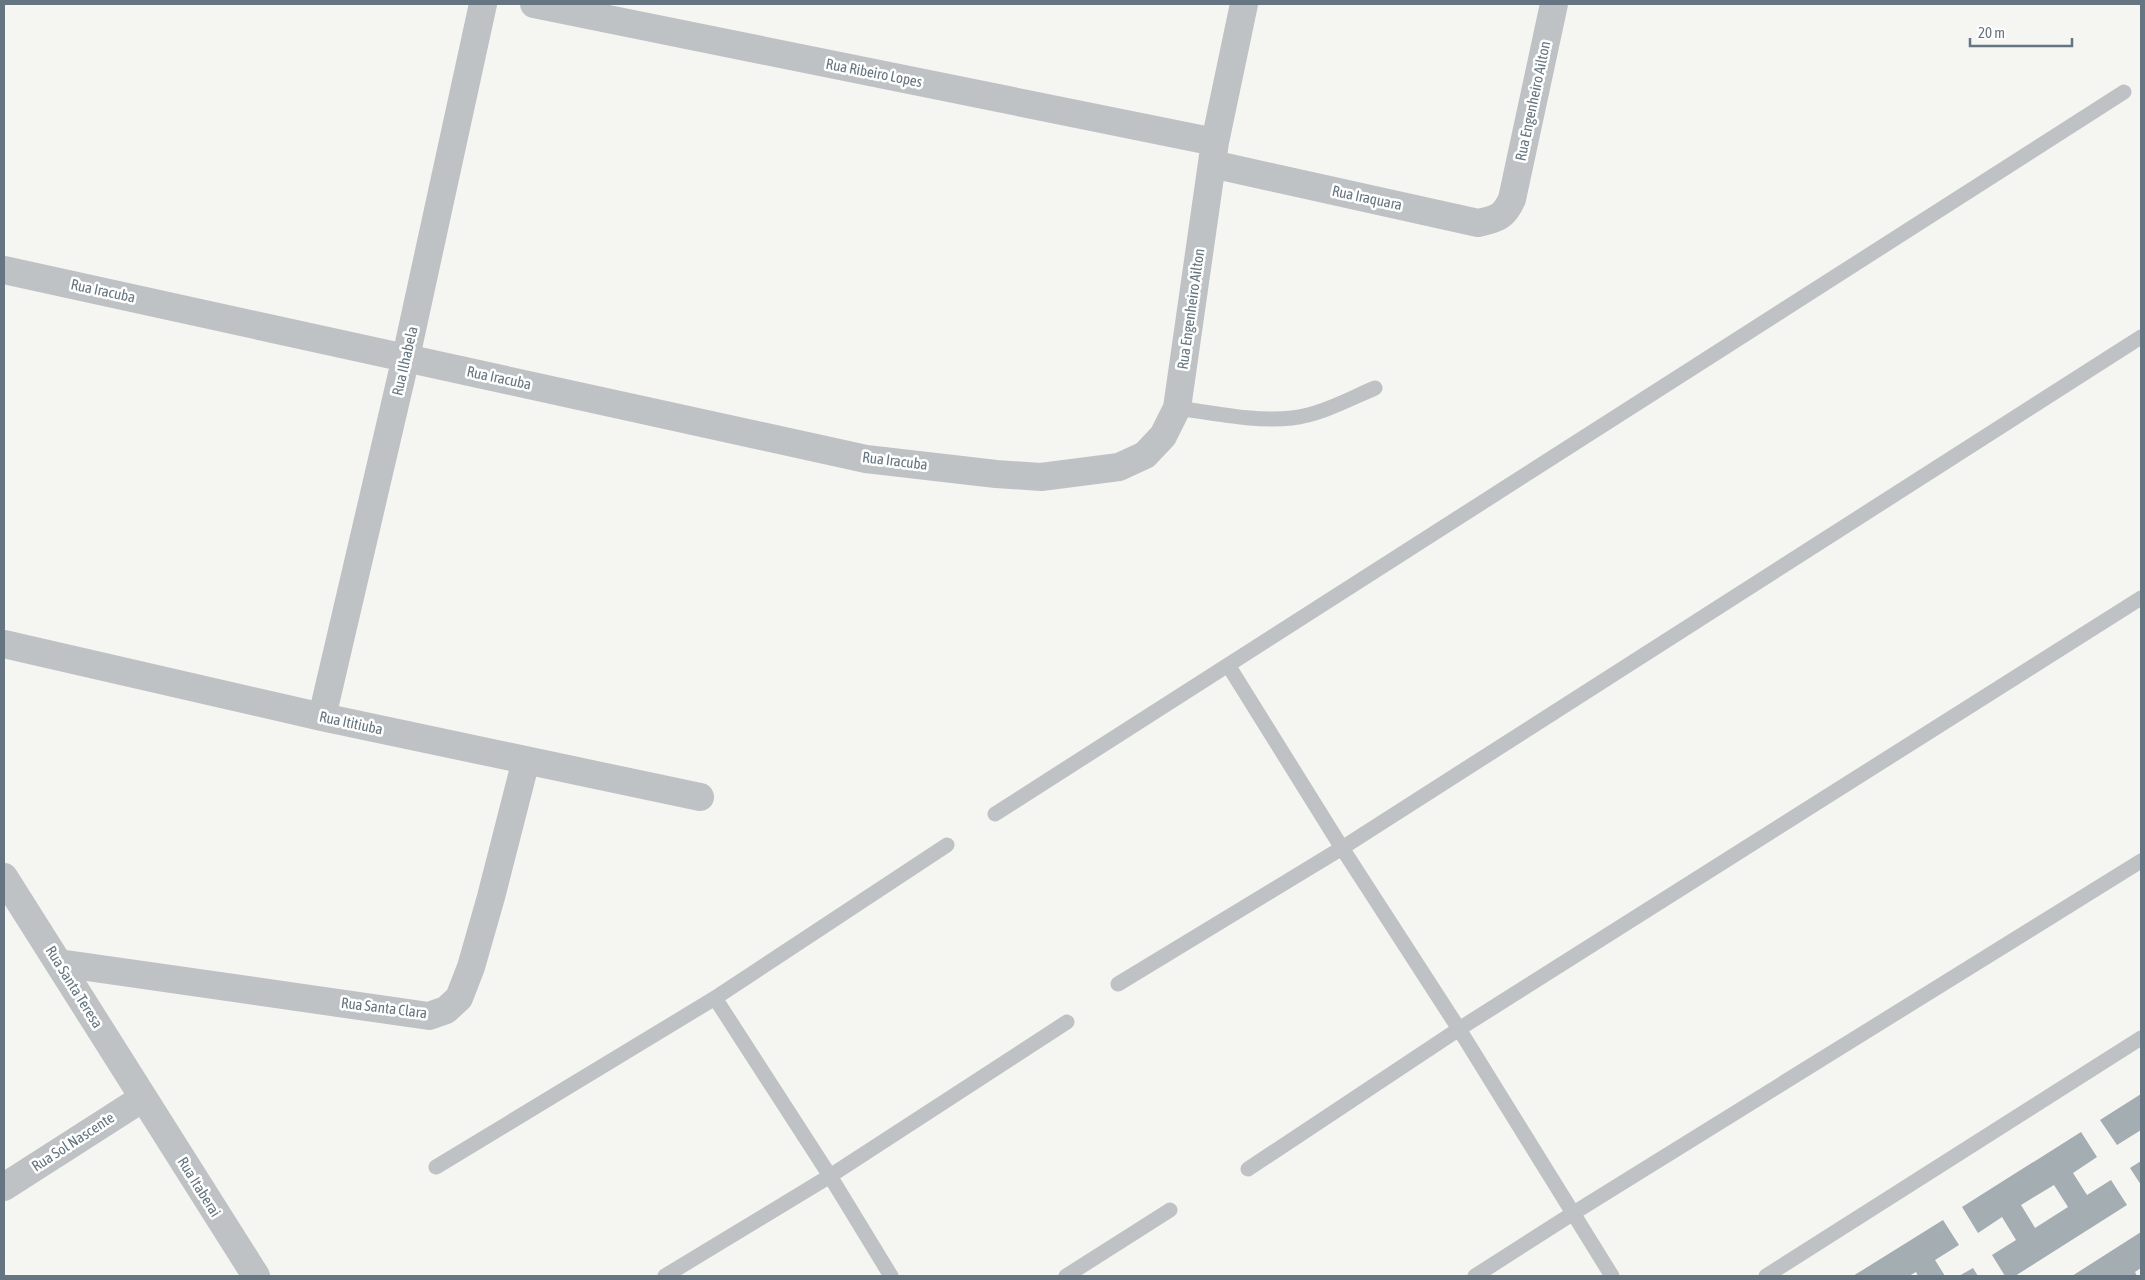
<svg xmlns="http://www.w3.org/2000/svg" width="2145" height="1280" viewBox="0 0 2145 1280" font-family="'Asap Condensed',sans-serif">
  <rect width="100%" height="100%" fill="#f5f5f1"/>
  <path fill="#a4adb2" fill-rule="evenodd" d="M 2141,1094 L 2141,1130 L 2117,1145 L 2100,1120 Z
    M 2081,1132 L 2097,1157 L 2073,1173 L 2087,1195 L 2111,1180 L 2127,1205 L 2015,1276 L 2005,1276 L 1992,1255 L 2016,1240 L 2002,1217 L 1978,1233 L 1962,1207 ZM 2054,1185 L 2068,1207 L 2035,1228 L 2021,1205 Z
    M 2141,1161 L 2141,1185 L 2130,1168 Z
    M 1943,1220 L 1959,1245 L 1935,1260 L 1945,1276 L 1918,1276 L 1916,1272 L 1909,1276 L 1853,1276 Z
    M 2141,1232 L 2141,1268 L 2135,1272 L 2137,1276 L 2072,1276 Z
    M 1973,1268 L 1978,1276 L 1959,1276 Z"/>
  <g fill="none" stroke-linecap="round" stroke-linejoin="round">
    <path stroke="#bec2c5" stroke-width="15" d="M 1177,408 C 1214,413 1254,422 1292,418 C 1320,415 1349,399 1375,388
      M 1228,665 L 1342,848 L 1459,1029 L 1612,1276
      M 995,814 L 2124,92
      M 1118,984 L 1342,848 L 2141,337
      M 715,998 L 830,1176 L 891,1276
      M 436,1167 L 715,998 L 947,845
      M 1248,1169 L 1459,1029 L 2141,598
      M 665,1276 L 830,1176 L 1067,1022
      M 1066,1276 L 1170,1210
      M 1475,1276 L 1572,1214 L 2141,861
      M 1766,1276 L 2141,1038"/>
    <path stroke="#bec2c5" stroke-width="28" d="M 534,4 L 1215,142
      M 1212,164 L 1478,223 C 1497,219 1504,217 1512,199 L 1554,4
      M 4,270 L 866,459 L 996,474 L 1041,477 L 1119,467 L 1145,455 L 1163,436 L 1177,408 L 1215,142 L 1244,4
      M 4,644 L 322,717 L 700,797
      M 322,717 L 406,357 L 483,4
      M 4,877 L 256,1276
      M 59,963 L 429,1016 L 446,1010 L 459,998 L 471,967 L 491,897 L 526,760
      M 4,1187 L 143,1098"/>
  </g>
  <g text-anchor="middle" stroke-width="5" stroke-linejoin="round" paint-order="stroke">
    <g font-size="15" fill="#657581" stroke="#fff">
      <text transform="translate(874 73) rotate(11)" y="5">Rua Ribeiro Lopes</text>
      <text transform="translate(1533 101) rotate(-78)" y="5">Rua Engenheiro Ailton</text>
      <text transform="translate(1367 198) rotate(12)" y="5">Rua Iraquara</text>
      <text transform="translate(103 291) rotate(12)" y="5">Rua Iracuba</text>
      <text transform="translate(1191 309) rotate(-82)" y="5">Rua Engenheiro Ailton</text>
      <text transform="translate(405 361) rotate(-77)" y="5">Rua Ilhabela</text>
      <text transform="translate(499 378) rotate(12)" y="5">Rua Iracuba</text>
      <text transform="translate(895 461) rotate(7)" y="5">Rua Iracuba</text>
      <text transform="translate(351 723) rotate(12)" y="5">Rua Ititiuba</text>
      <text transform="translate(74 987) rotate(58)" y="5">Rua Santa Teresa</text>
      <text transform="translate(384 1008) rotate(7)" y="5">Rua Santa Clara</text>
      <text transform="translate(73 1142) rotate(-33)" y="5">Rua Sol Nascente</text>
      <text transform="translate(199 1187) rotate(58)" y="5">Rua Itaberai</text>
    </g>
  </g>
  <rect width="2145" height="1280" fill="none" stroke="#657581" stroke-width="10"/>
  <path d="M1970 38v8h102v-8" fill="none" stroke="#657581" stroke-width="2.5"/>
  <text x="1978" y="38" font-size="15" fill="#657581" stroke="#ffffff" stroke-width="4" paint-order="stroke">20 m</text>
</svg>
